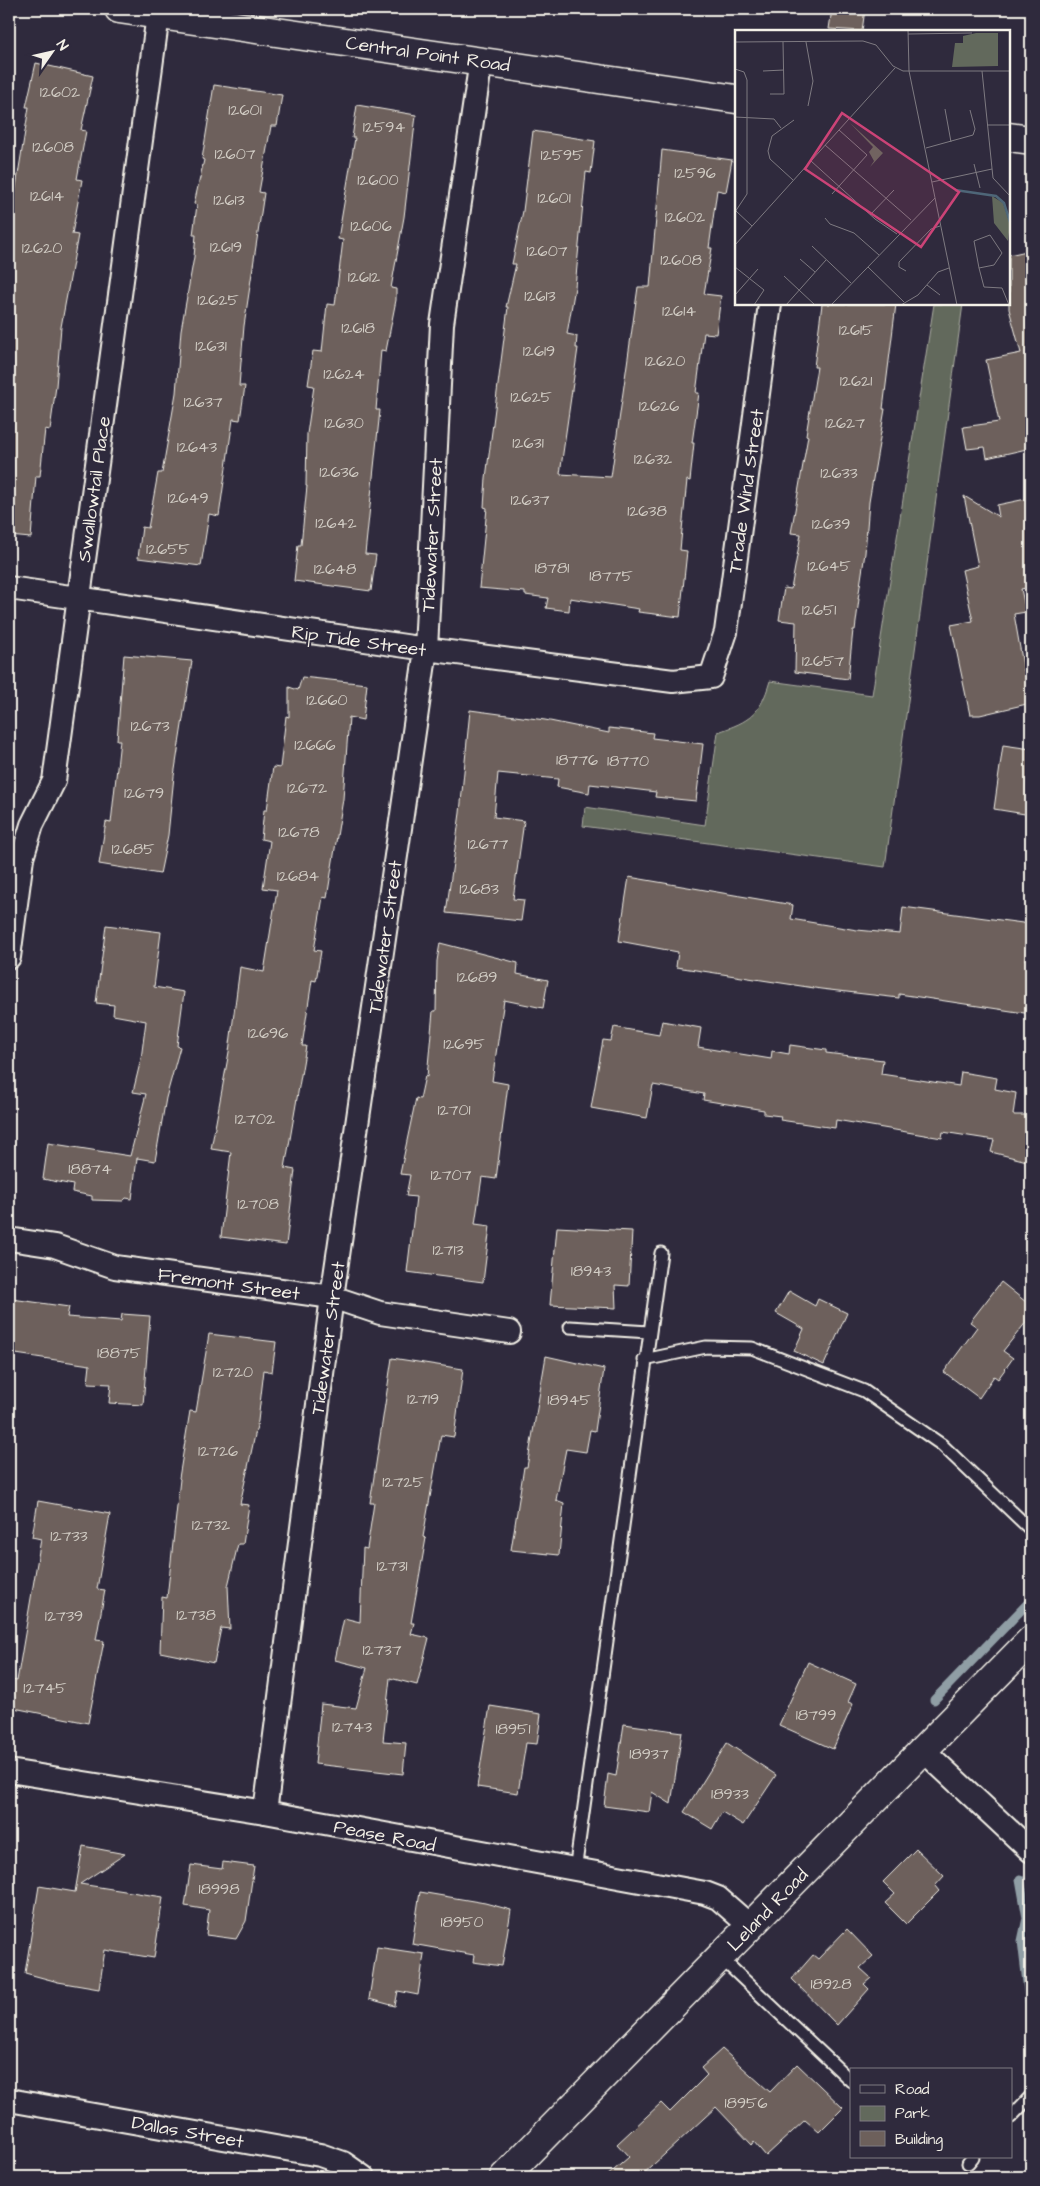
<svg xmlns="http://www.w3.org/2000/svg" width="1040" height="2186" viewBox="0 0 1040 2186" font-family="'Architects Daughter',sans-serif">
  <rect width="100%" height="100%" fill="#2f2a3d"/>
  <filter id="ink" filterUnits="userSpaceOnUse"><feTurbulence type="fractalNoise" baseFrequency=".02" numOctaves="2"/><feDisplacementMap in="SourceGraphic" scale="10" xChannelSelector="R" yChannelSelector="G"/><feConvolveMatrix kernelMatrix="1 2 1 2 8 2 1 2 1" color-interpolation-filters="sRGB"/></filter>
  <g filter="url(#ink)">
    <path fill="#62695c" stroke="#abada2" d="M 934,304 L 963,304 L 885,867 L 583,826 L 585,807 L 705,825 L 718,732 C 750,721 760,715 770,681 L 872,695 Z"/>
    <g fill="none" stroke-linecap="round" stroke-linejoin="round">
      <path stroke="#909ea5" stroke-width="9" d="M 934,1700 L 1031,1600
        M 1020,1879 L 1027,1918 L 1022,1941 L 1031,2016"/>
    </g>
    <path fill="#6d605b" stroke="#f4f1e8" d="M 832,9 L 865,9 L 862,31 L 829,29 Z
      M 36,63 L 93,76 L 81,130 L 86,131 L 77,179 L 82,180 L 72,234 L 78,235 L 61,327 L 56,386 L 50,430 L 45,429 L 40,476 L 36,476 L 31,538 L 9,536 L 9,230 L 29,107 L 26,107 Z
      M 214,85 L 282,95 L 277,126 L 271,126 L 259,192 L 264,193 L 244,326 L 239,386 L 245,386 L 240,420 L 233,419 L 219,516 L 209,514 L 201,566 L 138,558 L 142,527 L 148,528 L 158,473 L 162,473 L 176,393 L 181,330 L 194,257 L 196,235 L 193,235 L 197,205 L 194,204 L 204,160 L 202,159 Z
      M 357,105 L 416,115 L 404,217 L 391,288 L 396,289 L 396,300 L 386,351 L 381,350 L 376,410 L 380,410 L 365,554 L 376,555 L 371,591 L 294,581 L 298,545 L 301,545 L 307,486 L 306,486 L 307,434 L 314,386 L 308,385 L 313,351 L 322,352 L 327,304 L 335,305 L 343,240 L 338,239 L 355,138 L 352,138 Z
      M 533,131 L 595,141 L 591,173 L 586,172 L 575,287 L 567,334 L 577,336 L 576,348 L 578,348 L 560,474 L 611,477 L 638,287 L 650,287 L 662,150 L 732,160 L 726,192 L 717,190 L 709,248 L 712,248 L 704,294 L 721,296 L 716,334 L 704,333 L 696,393 L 699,393 L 692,443 L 694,443 L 690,481 L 687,480 L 680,550 L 687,551 L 680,617 L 638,612 L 639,609 L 570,598 L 569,611 L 546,608 L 548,598 L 525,595 L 525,592 L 479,588 L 487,508 L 484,507 L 486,478 L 508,307 L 506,307 L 516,264 L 512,264 L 523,211 Z
      M 1031,250 L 1031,448 L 987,458 L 985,447 L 967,449 L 963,427 L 999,422 L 986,360 L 1021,353 L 1009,309 L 1009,255 Z
      M 822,304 L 896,304 L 883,409 L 885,409 L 869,502 L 865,553 L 858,599 L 859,599 L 855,630 L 853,630 L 848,679 L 795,672 L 796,622 L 779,620 L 784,588 L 791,589 L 801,534 L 791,533 L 808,436 L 806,435 L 817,367 L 814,367 Z
      M 964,496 L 999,517 L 997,505 L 1031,498 L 1031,587 L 1021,589 L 1026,612 L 1014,614 L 1024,671 L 1027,671 L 1031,690 L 1031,703 L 980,715 L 970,715 L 951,625 L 973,621 L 962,570 L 978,566 Z
      M 124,655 L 192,661 L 174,776 L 168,835 L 160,874 L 99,864 L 106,822 L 111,823 L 120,740 L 117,740 Z
      M 302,677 L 367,684 L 363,720 L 349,717 L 343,799 L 327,898 L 323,897 L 314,950 L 321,951 L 316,981 L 312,980 L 302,1046 L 306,1046 L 285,1168 L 295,1170 L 286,1245 L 221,1237 L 231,1152 L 211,1149 L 229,1052 L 240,967 L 264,972 L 277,890 L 263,888 L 270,841 L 261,839 L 264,810 L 267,810 L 273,767 L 280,768 L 286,716 L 289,717 L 289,687 L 298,690 Z
      M 470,710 L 545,720 L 609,733 L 609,728 L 653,733 L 652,738 L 703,744 L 696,801 L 655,797 L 656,792 L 590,784 L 589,793 L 557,787 L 558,779 L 498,773 L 494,817 L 524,821 L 513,899 L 524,900 L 521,921 L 446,913 L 460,813 Z
      M 1003,745 L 1031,749 L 1031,815 L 994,809 Z
      M 629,877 L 793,905 L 791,919 L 857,930 L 900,934 L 903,907 L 1030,924 L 1025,960 L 1031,961 L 1031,1014 L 899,994 L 899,998 L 821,989 L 676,967 L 678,952 L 619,941 Z
      M 106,925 L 161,932 L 154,987 L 184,992 L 177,1046 L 180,1047 L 166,1098 L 155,1161 L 137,1158 L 132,1199 L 126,1198 L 123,1201 L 92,1200 L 92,1196 L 72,1192 L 73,1185 L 43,1179 L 48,1143 L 130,1156 L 146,1094 L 133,1092 L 141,1059 L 146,1021 L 113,1015 L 114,1005 L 96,1003 Z
      M 440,943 L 518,963 L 517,974 L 548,980 L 543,1008 L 504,1000 L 492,1081 L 508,1084 L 496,1179 L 482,1177 L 475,1224 L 490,1226 L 483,1282 L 407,1272 L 416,1197 L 406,1196 L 410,1175 L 400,1174 L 416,1098 L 420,1099 L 425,1076 L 427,1077 L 433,1011 L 436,1011 L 437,961 Z
      M 662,1021 L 701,1028 L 698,1047 L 771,1059 L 772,1051 L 789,1054 L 790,1045 L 826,1050 L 826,1053 L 883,1060 L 881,1074 L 959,1086 L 961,1072 L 997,1078 L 995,1089 L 1016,1093 L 1013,1115 L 1031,1115 L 1031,1153 L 1027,1152 L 1027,1161 L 991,1152 L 994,1140 L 943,1132 L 942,1138 L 836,1120 L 835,1128 L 780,1120 L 781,1116 L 764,1114 L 764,1110 L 703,1100 L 704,1094 L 653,1085 L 647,1118 L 591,1108 L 603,1040 L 611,1041 L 614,1027 L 659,1035 Z
      M 557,1227 L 632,1231 L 629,1286 L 615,1285 L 616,1308 L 550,1305 Z
      M 1001,1282 L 1031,1306 L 1031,1316 L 1003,1351 L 1013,1358 L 998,1379 L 994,1376 L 979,1398 L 944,1372 L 977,1327 L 970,1322 Z
      M 789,1291 L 815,1306 L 818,1299 L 847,1313 L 824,1365 L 794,1351 L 804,1329 L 776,1313 Z
      M 12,1299 L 69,1307 L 67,1317 L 121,1321 L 122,1314 L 150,1316 L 143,1405 L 109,1403 L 111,1384 L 88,1383 L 90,1365 L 9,1353 Z
      M 209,1334 L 276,1342 L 272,1372 L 264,1370 L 258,1421 L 240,1504 L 249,1505 L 243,1544 L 238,1544 L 228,1586 L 230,1629 L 221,1628 L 214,1663 L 160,1652 L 162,1597 L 167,1598 L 180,1479 L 179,1478 L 190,1411 L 196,1412 Z
      M 546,1356 L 604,1369 L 595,1431 L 590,1430 L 586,1452 L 566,1449 L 556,1500 L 564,1503 L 559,1555 L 511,1550 L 524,1467 L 527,1467 Z
      M 392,1358 L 463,1369 L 454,1437 L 441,1435 L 423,1537 L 426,1538 L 411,1623 L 414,1623 L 411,1634 L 429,1638 L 417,1685 L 390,1678 L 383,1741 L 406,1743 L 403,1774 L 315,1764 L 321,1704 L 356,1708 L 367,1668 L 335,1660 L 344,1618 L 360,1622 L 363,1548 L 367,1549 L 374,1503 L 370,1503 Z
      M 38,1501 L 110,1514 L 97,1589 L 105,1590 L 96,1640 L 104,1641 L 88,1723 L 9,1707 L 12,1680 L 17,1681 L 41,1539 L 32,1537 Z
      M 808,1662 L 856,1684 L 848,1702 L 853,1704 L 833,1749 L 779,1725 Z
      M 490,1706 L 541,1714 L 537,1744 L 526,1743 L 518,1793 L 477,1787 Z
      M 624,1724 L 682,1732 L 671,1804 L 652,1792 L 649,1812 L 604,1806 L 608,1774 L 616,1776 Z
      M 727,1743 L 776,1775 L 743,1825 L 722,1812 L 712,1829 L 684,1812 Z
      M 83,1846 L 125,1854 L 80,1884 L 163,1897 L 154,1958 L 105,1950 L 99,1989 L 58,1982 L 25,1973 L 39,1886 L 75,1892 Z
      M 916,1849 L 944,1876 L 935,1886 L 939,1891 L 906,1924 L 885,1903 L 895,1894 L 883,1882 Z
      M 223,1862 L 254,1866 L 246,1921 L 236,1939 L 206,1935 L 209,1910 L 185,1906 L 191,1865 L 222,1869 Z
      M 420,1892 L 485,1903 L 511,1910 L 502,1966 L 473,1962 L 474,1955 L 412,1944 Z
      M 847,1929 L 873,1956 L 860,1968 L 871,1978 L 864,1984 L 869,1989 L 837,2025 L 792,1979 L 813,1955 L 818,1959 Z
      M 377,1947 L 424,1954 L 418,1995 L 398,1991 L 395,2006 L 369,1999 Z
      M 722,2049 L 770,2092 L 797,2064 L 843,2108 L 819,2132 L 805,2120 L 766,2156 L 754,2142 L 752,2145 L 716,2107 L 640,2177 L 606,2177 L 629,2157 L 617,2144 L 661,2103 L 670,2112 L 707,2075 L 701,2068 Z"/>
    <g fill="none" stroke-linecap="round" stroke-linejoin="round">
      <g stroke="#f4f1e8" stroke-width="15">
        <path id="lane" d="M 570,1327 L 649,1332
          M 644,1360 L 706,1347 L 752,1348 L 864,1391 L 942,1445 L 1031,1530
          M 575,1871 L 661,1253
          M 720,1957 L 851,2081
          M 1011,2117 L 1031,2096
          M 968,2163 L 973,2157"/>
      </g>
      <g stroke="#f4f1e8" stroke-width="26">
        <path id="street" d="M 9,588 L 426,649 L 673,681 L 711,677 L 726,632 L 770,304
          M 9,957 L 22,858 L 32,825 L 54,781 L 158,15
          M 9,1239 L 55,1246 L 115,1267 L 332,1297 L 380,1313 L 509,1332
          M 923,1750 L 1031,1851
          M 9,1771 L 265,1812 L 705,1893 L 718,1898 L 750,1926
          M 265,1812 L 332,1297 L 426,649 L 442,324 L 481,60
          M 9,2100 L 320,2155 L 343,2163 L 363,2177"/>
      </g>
      <g stroke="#f4f1e8" stroke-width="31">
        <path id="secondary" d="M 119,9 L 736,99
          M 1009,137 L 1031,140
          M 504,2177 L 1031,1640"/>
      </g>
      <use href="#lane" stroke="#2f2a3d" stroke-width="11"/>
      <use href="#street" stroke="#2f2a3d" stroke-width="22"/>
      <use href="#secondary" stroke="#2f2a3d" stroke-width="28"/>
    </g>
  </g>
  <g text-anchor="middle" stroke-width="4" stroke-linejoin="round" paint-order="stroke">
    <g font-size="16" fill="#d2cdc5">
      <text x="60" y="97">12602</text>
      <text x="245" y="115">12601</text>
      <text x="384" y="132">12594</text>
      <text x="53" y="152">12608</text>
      <text x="235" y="159">12607</text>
      <text x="562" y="160">12595</text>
      <text x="695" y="178">12596</text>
      <text x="378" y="185">12600</text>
      <text x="47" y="201">12614</text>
      <text x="554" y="203">12601</text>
      <text x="229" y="205">12613</text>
      <text x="685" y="222">12602</text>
      <text x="371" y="231">12606</text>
      <text x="226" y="252">12619</text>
      <text x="42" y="253">12620</text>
      <text x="547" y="256">12607</text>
      <text x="681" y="265">12608</text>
      <text x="364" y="282">12612</text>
      <text x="540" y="301">12613</text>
      <text x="218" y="305">12625</text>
      <text x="679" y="316">12614</text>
      <text x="358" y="333">12618</text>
      <text x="856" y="335">12615</text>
      <text x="211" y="351">12631</text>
      <text x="539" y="356">12619</text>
      <text x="665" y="366">12620</text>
      <text x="344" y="379">12624</text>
      <text x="856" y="386">12621</text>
      <text x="531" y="402">12625</text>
      <text x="203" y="407">12637</text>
      <text x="659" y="411">12626</text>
      <text x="344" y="428">12630</text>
      <text x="845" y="428">12627</text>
      <text x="528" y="448">12631</text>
      <text x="197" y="452">12643</text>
      <text x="653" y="464">12632</text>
      <text x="339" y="477">12636</text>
      <text x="839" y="478">12633</text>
      <text x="188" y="503">12649</text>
      <text x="530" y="505">12637</text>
      <text x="647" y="516">12638</text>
      <text x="336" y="528">12642</text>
      <text x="831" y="529">12639</text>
      <text x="168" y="554">12655</text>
      <text x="829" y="571">12645</text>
      <text x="552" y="573">18781</text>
      <text x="335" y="574">12648</text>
      <text x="611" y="581">18775</text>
      <text x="819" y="615">12651</text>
      <text x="823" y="666">12657</text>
      <text x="327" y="705">12660</text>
      <text x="150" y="731">12673</text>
      <text x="315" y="750">12666</text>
      <text x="577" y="765">18776</text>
      <text x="628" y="766">18770</text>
      <text x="307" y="793">12672</text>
      <text x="144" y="798">12679</text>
      <text x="299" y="837">12678</text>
      <text x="488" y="849">12677</text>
      <text x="133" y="854">12685</text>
      <text x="298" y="881">12684</text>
      <text x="479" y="894">12683</text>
      <text x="477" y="982">12689</text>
      <text x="268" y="1038">12696</text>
      <text x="464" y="1049">12695</text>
      <text x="454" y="1115">12701</text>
      <text x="255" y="1124">12702</text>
      <text x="90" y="1174">18874</text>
      <text x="451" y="1180">12707</text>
      <text x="258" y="1209">12708</text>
      <text x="448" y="1255">12713</text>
      <text x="591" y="1276">18943</text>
      <text x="119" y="1358">18875</text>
      <text x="233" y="1377">12720</text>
      <text x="423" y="1404">12719</text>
      <text x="569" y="1405">18945</text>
      <text x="218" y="1456">12726</text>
      <text x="403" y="1487">12725</text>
      <text x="211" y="1530">12732</text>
      <text x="69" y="1541">12733</text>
      <text x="392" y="1571">12731</text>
      <text x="196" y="1620">12738</text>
      <text x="64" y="1621">12739</text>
      <text x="382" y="1655">12737</text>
      <text x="45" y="1693">12745</text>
      <text x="816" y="1720">18799</text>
      <text x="352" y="1732">12743</text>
      <text x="513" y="1734">18951</text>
      <text x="649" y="1759">18937</text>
      <text x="730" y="1799">18933</text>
      <text x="219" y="1894">18998</text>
      <text x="462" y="1927">18950</text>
      <text x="831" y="1989">18928</text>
      <text x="746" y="2108">18956</text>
    </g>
    <g font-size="19" fill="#f4f1e8" stroke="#2f2a3d">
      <text transform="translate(428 53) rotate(8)" y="7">Central Point Road</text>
      <text transform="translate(93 489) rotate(-82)" y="7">Swallowtail Place</text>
      <text transform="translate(745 491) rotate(-82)" y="7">Trade Wind Street</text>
      <text transform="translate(431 535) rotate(-87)" y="7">Tidewater Street</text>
      <text transform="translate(359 640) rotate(8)" y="7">Rip Tide Street</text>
      <text transform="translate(384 937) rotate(-82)" y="7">Tidewater Street</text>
      <text transform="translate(229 1283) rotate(8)" y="7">Fremont Street</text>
      <text transform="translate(327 1338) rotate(-82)" y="7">Tidewater Street</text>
      <text transform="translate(385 1835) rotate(11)" y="7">Pease Road</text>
      <text transform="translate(767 1909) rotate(-46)" y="7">Leland Road</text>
      <text transform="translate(188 2131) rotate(10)" y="7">Dallas Street</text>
    </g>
  </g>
  <g transform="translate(735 30)">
    <rect width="275" height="275" fill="#2f2a3d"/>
    <path d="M 241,3 L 263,3 L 263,36 L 217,37 L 220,13 L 228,13 L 228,6 ZM 115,93 L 148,123 L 135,137 L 139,131 L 134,122 L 138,117 ZM 257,166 L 268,173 L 275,194 L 273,211 L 259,193 Z" fill="#62695c"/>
    <path fill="none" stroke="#4e6678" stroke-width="2.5" d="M 220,160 L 261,166 L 269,173 L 275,192"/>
    <path fill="none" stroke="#7e7a81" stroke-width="1" d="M 173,0 L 174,41 L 222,275M 173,4 L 237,3M 0,12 L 128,11 L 141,15 L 158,36 L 168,41 L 275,41M 71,12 L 78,51 L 73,76M 0,39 L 9,42 L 12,50 L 12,164 L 0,182M 28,41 L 49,40M 247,41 L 258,148 L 275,166M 35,64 L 49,64 L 48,12M 210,79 L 216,112M 0,87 L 39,89 L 46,98M 252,95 L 275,95M 90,115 L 176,190M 191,118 L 238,105 L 240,99 L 235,80M 76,131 L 140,189 L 162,204M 239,134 L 245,158M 58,150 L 35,129 L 33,121 L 37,106 L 59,90M 197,152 L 257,139M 97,164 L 132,125 L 104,100M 1,181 L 17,196M 135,185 L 159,160M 90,188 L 95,194 L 119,203 L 144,225M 255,205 L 267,223 L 259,235 L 244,238 L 239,211 ZM 0,215 L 160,38M 77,216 L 116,253M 65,229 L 80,242M 0,237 L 29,260 L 19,275M 133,237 L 169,272M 244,238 L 249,257 L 267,258 L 274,275M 171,241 L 164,237 L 164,232 L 196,199 L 205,196M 49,246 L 80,275M 192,255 L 205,265M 0,265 L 23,239M 51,275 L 91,230M 96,275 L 200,168M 166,275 L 183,265 L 203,242 L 214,238"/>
    <path fill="#cc4377" fill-opacity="0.15" stroke="#cc4377" stroke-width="2.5" d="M 107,83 L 224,162 L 186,217 L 70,139 Z"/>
    <rect width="275" height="275" fill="none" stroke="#f4f1e8" stroke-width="2.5"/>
  </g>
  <rect width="1040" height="2186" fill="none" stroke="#2f2a3d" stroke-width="30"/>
  <rect x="15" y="15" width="1010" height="2156" fill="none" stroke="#f4f1e8" stroke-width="2" filter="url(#ink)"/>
  <rect x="850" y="2068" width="162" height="90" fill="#2f2a3d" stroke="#7e7a81"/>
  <rect x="860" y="2085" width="25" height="8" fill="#2f2a3d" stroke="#7e7a81"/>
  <text x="895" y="2094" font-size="15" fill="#f4f1e8">Road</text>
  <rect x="860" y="2106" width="25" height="15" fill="#62695c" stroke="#7e7a81"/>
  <text x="895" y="2118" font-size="15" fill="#f4f1e8">Park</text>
  <rect x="860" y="2131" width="25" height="15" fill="#6d605b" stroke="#7e7a81"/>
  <text x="895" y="2144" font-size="15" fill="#f4f1e8">Building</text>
  <g transform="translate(52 52) rotate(56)" stroke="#2f2a3d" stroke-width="4" paint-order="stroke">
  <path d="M0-4L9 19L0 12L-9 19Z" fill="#f4f1e8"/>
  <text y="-8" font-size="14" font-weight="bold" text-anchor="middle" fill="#f4f1e8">N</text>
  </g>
</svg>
